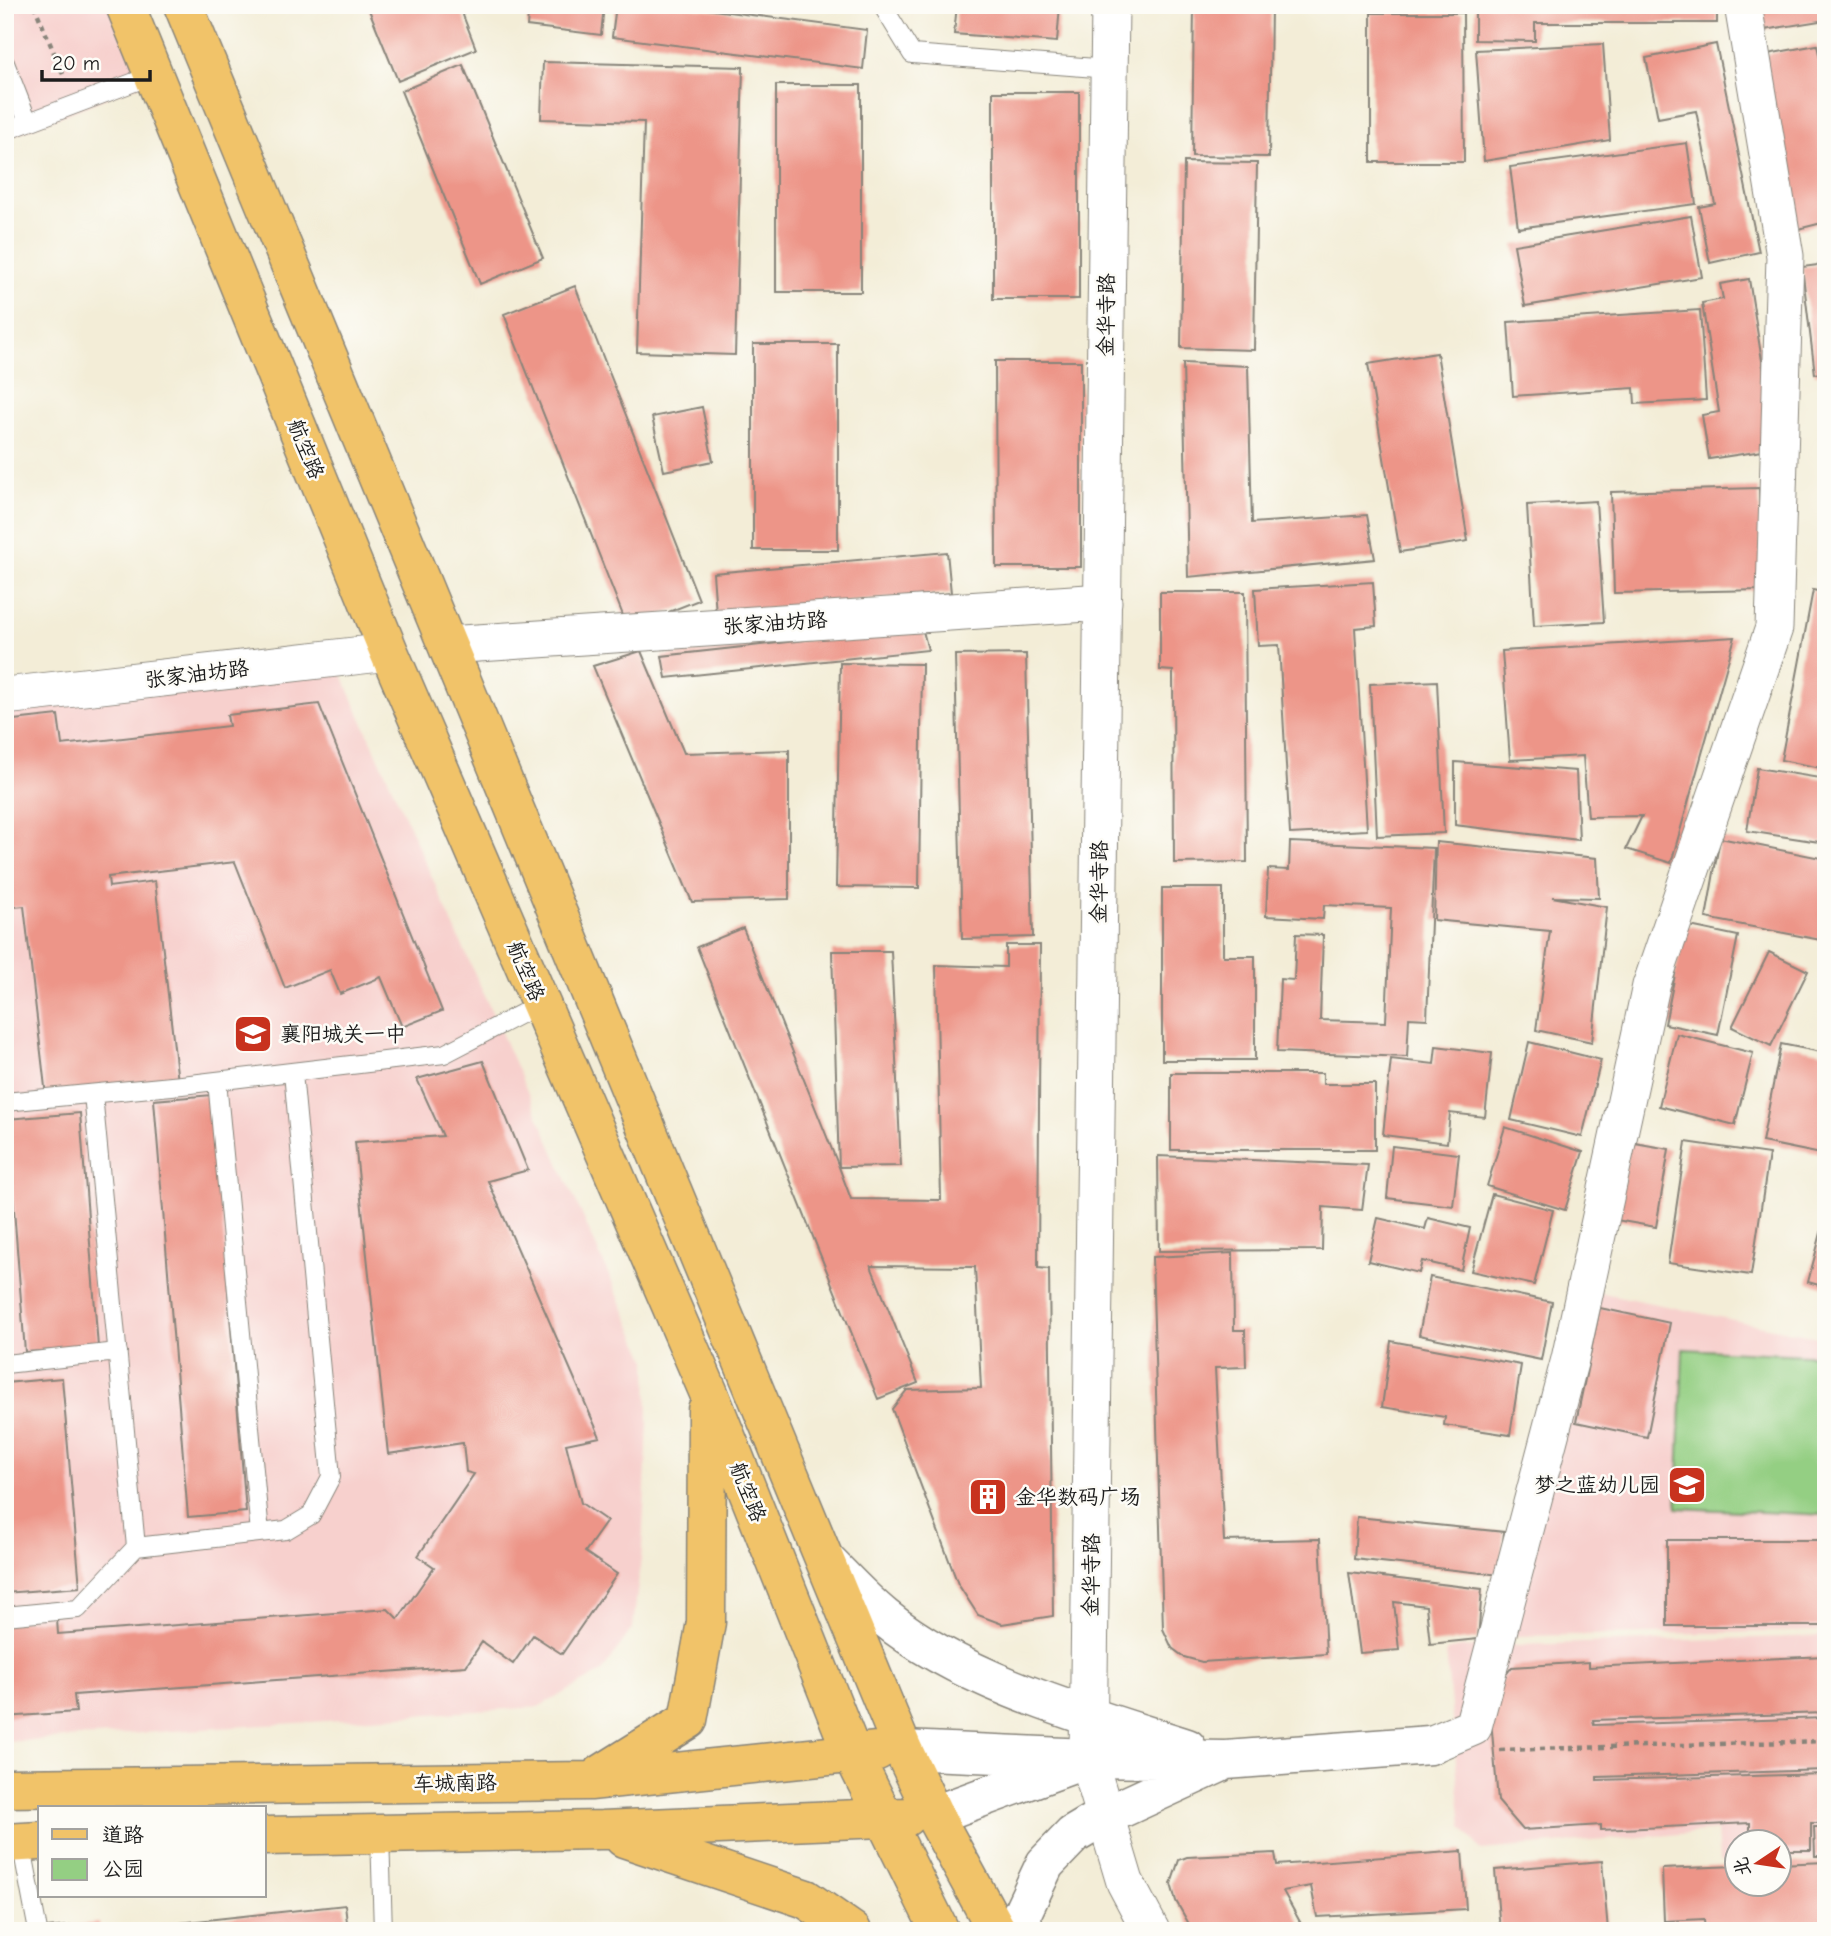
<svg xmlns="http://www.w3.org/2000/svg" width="1831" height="1936" viewBox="0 0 1831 1936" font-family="'Comic Neue','LXGW WenKai TC',sans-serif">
  <rect width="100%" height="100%" fill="#fdfcf7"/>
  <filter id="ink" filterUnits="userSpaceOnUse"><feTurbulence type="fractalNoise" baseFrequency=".0143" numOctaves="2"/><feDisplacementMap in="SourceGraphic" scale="14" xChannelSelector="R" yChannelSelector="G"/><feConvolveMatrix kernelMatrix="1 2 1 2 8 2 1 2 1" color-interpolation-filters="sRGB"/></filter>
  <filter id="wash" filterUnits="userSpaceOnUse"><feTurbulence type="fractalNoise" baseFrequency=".00686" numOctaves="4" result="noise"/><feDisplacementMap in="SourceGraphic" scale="28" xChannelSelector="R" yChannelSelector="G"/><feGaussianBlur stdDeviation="1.57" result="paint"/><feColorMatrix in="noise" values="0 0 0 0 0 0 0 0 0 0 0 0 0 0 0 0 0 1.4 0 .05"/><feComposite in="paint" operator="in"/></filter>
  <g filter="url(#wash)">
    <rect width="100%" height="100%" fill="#f3edd7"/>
    <path fill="#f7d0cd" d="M 5,5 L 111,5 L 143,83 L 5,139 Z
      M 339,668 L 647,1361 L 648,1423 L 642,1550 L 633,1627 L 602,1672 L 538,1707 L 5,1742 L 5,706 Z
      M 1598,1292 L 1826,1339 L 1826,1631 L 1509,1636 Z
      M 1826,1636 L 1826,1860 L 1779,1860 L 1778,1842 L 1736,1842 L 1736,1861 L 1719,1861 L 1717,1831 L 1481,1850 L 1462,1827 L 1446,1651 L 1460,1648 L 1516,1645 Z"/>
    <path fill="#94cf83" stroke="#587650" stroke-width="2" d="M 1683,1349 L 1826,1356 L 1826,1515 L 1677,1508 Z"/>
    <g id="blocks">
      <path fill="#ed9588" d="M 367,5 L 459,5 L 476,49 L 398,81 Z
        M 529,5 L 604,5 L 601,35 L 527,26 Z
        M 616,5 L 675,5 L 867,30 L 863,69 L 612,37 Z
        M 957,5 L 1060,5 L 1057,42 L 954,34 Z
        M 1194,5 L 1271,5 L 1269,157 L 1192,156 Z
        M 1475,5 L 1717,5 L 1717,23 L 1535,23 L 1535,41 L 1475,40 Z
        M 1761,5 L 1826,5 L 1826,20 L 1764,30 Z
        M 1371,13 L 1463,13 L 1464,162 L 1371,162 Z
        M 1603,44 L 1610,140 L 1484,161 L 1476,50 Z
        M 1716,44 L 1759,252 L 1710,263 L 1699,207 L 1715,204 L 1696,111 L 1658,118 L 1646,58 Z
        M 1817,45 L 1826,86 L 1826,222 L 1798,229 L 1762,55 Z
        M 543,62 L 743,67 L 735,355 L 637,352 L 644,122 L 541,119 Z
        M 463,65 L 543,258 L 480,284 L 401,91 Z
        M 776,85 L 861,85 L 861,292 L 776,292 Z
        M 993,92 L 1079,92 L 1079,299 L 993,299 Z
        M 1687,143 L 1696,204 L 1518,228 L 1510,167 Z
        M 1184,162 L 1257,163 L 1254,350 L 1181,348 Z
        M 1691,216 L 1702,277 L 1525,306 L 1514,245 Z
        M 1826,264 L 1826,372 L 1815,374 L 1802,267 Z
        M 1749,279 L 1776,449 L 1709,459 L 1702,415 L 1719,412 L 1702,303 L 1723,299 L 1720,284 Z
        M 575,286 L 699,600 L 628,628 L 504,314 Z
        M 1700,310 L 1706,400 L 1635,404 L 1634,388 L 1513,396 L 1508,322 Z
        M 753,344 L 838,344 L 838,550 L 753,550 Z
        M 1437,353 L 1468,541 L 1400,552 L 1368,364 Z
        M 995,361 L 1081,361 L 1081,567 L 996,567 Z
        M 1183,363 L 1248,366 L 1252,523 L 1367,515 L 1375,559 L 1188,577 Z
        M 702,407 L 713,461 L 664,471 L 652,417 Z
        M 1759,488 L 1762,590 L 1614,593 L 1611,492 Z
        M 1596,501 L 1604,622 L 1534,626 L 1527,505 Z
        M 947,552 L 951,593 L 716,614 L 713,573 Z
        M 1373,582 L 1376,626 L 1355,628 L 1367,830 L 1290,834 L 1279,645 L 1258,646 L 1255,589 Z
        M 1813,590 L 1826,593 L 1826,769 L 1781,760 Z
        M 1160,592 L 1245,592 L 1247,862 L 1174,863 L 1173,671 L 1160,670 Z
        M 922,627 L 928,650 L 666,678 L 662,656 Z
        M 1735,637 L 1671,863 L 1626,849 L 1642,816 L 1588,817 L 1583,756 L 1510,760 L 1502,651 Z
        M 641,651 L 684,753 L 789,750 L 789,899 L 692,902 L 593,666 Z
        M 1026,654 L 1033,937 L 962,939 L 955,655 Z
        M 840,663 L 922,664 L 919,888 L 836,887 Z
        M 1437,681 L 1444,833 L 1377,836 L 1370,684 Z
        M 319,704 L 442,1011 L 402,1027 L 381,977 L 340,994 L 330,970 L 285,988 L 235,862 L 108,877 L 109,887 L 155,881 L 178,1082 L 46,1096 L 24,906 L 5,908 L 5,721 L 58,715 L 62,745 L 229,726 L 227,715 Z
        M 1455,762 L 1576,771 L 1579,840 L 1455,825 Z
        M 1757,768 L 1826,779 L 1826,843 L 1747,831 Z
        M 1720,838 L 1826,859 L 1826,941 L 1706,918 Z
        M 1290,842 L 1434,848 L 1427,1019 L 1409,1018 L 1407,1057 L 1277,1052 L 1280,979 L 1294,980 L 1296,934 L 1323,935 L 1320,1020 L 1386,1022 L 1391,908 L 1324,905 L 1323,919 L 1266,916 L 1268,869 L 1289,870 Z
        M 1436,842 L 1597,858 L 1599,898 L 1552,897 L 1607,907 L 1592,1042 L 1536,1030 L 1550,931 L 1434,920 Z
        M 1162,888 L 1223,888 L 1223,956 L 1255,956 L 1255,1060 L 1162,1060 Z
        M 1685,925 L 1738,936 L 1718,1035 L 1665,1024 Z
        M 743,928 L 839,1167 L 832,951 L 891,951 L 901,1166 L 839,1167 L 851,1199 L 941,1200 L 936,965 L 1006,967 L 1006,945 L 1040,945 L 1038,1268 L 1049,1269 L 1053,1616 L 1002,1624 L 978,1615 L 958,1584 L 892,1409 L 907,1390 L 981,1388 L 975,1267 L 871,1266 L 918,1383 L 878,1399 L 697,947 Z
        M 1769,952 L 1808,971 L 1771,1046 L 1732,1027 Z
        M 1677,1034 L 1753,1053 L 1735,1125 L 1659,1106 Z
        M 1529,1042 L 1601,1060 L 1582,1137 L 1511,1120 Z
        M 1781,1044 L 1826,1053 L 1826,1155 L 1762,1142 Z
        M 1436,1046 L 1492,1053 L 1485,1117 L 1450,1113 L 1447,1143 L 1383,1135 L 1391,1059 L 1434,1064 Z
        M 483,1061 L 528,1170 L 488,1181 L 600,1437 L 566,1444 L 581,1503 L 607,1521 L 585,1552 L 617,1574 L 562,1654 L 533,1635 L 513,1664 L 482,1642 L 466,1666 L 74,1695 L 76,1712 L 5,1717 L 5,1623 L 57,1619 L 58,1634 L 388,1609 L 398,1619 L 434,1567 L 418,1556 L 474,1474 L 466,1472 L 463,1443 L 388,1454 L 355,1142 L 443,1136 L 417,1079 Z
        M 1171,1073 L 1323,1073 L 1323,1084 L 1375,1084 L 1375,1150 L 1171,1150 Z
        M 212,1095 L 246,1512 L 188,1517 L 154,1100 Z
        M 80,1113 L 98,1347 L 25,1352 L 7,1119 Z
        M 1505,1127 L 1583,1152 L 1565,1210 L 1487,1186 Z
        M 1629,1142 L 1669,1149 L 1656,1227 L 1616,1220 Z
        M 1686,1142 L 1769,1154 L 1751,1275 L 1668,1263 Z
        M 1392,1146 L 1459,1154 L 1453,1206 L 1387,1198 Z
        M 1158,1156 L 1368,1165 L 1362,1210 L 1323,1207 L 1322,1250 L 1159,1251 Z
        M 1492,1194 L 1553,1210 L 1534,1285 L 1471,1271 Z
        M 1378,1218 L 1425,1229 L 1428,1218 L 1470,1228 L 1461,1270 L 1422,1261 L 1419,1273 L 1368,1261 Z
        M 1825,1218 L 1826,1219 L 1826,1287 L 1808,1282 Z
        M 1233,1253 L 1234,1330 L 1245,1330 L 1246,1367 L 1215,1368 L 1224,1541 L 1320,1539 L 1326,1654 L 1202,1662 L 1184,1657 L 1172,1648 L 1163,1629 L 1152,1257 Z
        M 1430,1277 L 1552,1302 L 1541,1360 L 1419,1335 Z
        M 1600,1308 L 1670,1323 L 1647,1437 L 1576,1422 Z
        M 1391,1341 L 1521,1365 L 1510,1435 L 1444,1425 L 1445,1417 L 1382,1407 Z
        M 62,1378 L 80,1587 L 5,1593 L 5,1383 Z
        M 1357,1517 L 1504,1532 L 1500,1575 L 1354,1559 Z
        M 1667,1540 L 1826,1540 L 1826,1626 L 1667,1626 Z
        M 1349,1573 L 1482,1589 L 1478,1639 L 1430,1644 L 1426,1606 L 1394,1602 L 1399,1650 L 1360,1653 Z
        M 1826,1656 L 1826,1713 L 1593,1720 L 1594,1725 L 1826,1718 L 1826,1770 L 1597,1777 L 1597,1780 L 1826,1774 L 1826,1823 L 1811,1823 L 1811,1850 L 1778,1850 L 1778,1842 L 1750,1842 L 1750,1823 L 1601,1830 L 1601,1825 L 1523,1830 L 1498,1801 L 1489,1696 L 1512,1667 L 1589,1662 L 1589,1667 Z
        M 1814,1827 L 1826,1827 L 1826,1856 L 1815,1856 Z
        M 1462,1851 L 1466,1909 L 1317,1917 L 1311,1886 L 1283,1891 L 1305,1931 L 1193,1931 L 1176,1901 L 1171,1884 L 1179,1860 L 1187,1857 L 1275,1853 L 1277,1865 Z
        M 1602,1861 L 1608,1931 L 1500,1931 L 1495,1870 Z
        M 1826,1862 L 1826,1931 L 1705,1931 L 1704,1919 L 1664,1921 L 1662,1869 L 1736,1866 L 1736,1884 L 1778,1884 L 1778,1864 Z
        M 345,1905 L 348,1931 L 142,1931 L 141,1927 Z
        M 99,1923 L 100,1931 L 48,1931 L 48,1928 Z"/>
    </g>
  </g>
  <g filter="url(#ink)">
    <use href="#blocks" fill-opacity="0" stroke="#88847a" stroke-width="2"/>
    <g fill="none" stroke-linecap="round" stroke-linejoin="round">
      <g stroke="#88847a" stroke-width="20">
        <path id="service" d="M 882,5 L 912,54 L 1109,69
          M 5,63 L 28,122
          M 5,131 L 153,75
          M 217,1081 L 260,1533
          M 93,1094 L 136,1547 L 286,1530 L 311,1515 L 331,1477 L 293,1073
          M 5,1102 L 182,1085 L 444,1054 L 540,1004
          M 5,1364 L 118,1352
          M 5,1616 L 78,1609 L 136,1547
          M 380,1834 L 383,1931
          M 21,1842 L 38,1931"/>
      </g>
      <g stroke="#88847a" stroke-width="39">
        <path id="minor" d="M 1110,5 L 1088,1758 L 1125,1882 L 1151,1931
          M 447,645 L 1103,602
          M 5,696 L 389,652
          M 1430,1745 L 1473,1727 L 1570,1359 L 1651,986 L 1774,628 L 1785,256 L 1743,5"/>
      </g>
      <g stroke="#88847a" stroke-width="41">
        <path id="tertiary" d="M 826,1561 C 845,1580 863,1600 884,1617 C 963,1682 1090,1717 1187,1748
          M 903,1750 L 1088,1758 L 1226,1760 L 1430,1745
          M 934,1815 L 1073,1764
          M 1023,1931 L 1022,1913 L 1045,1864 L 1073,1835 L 1105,1816 L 1218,1764"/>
      </g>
      <g stroke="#88847a" stroke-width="41">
        <path id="primary" d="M 125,5 L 389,652 L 708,1391 L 852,1753 L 940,1931
          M 183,5 L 903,1750 L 934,1815 L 997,1931
          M 600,1775 L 688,1720 L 706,1622 L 707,1410
          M 5,1788 L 590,1781 L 877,1751
          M 264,1836 L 602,1830 L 906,1817
          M 624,1838 L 806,1899 L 852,1931
          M 5,1843 L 40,1841"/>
      </g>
      <path stroke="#88847a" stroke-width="4.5" stroke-dasharray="5 5" stroke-linecap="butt" d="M 34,5 L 65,79
        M 1500,1750 L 1826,1741"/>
      <use href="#service" stroke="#fff" stroke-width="18"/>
      <use href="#minor" stroke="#fff" stroke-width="37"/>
      <use href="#tertiary" stroke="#fff" stroke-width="38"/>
      <use href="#primary" stroke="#f1c369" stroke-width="38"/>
    </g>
  </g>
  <defs>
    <g id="school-square" transform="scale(2.0125)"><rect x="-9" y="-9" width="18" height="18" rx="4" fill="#c8321e" stroke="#fdfcf7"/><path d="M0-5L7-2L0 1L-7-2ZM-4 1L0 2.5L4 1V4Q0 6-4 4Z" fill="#fff"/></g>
    <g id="building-square" transform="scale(2.0125)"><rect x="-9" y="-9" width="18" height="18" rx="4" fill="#c8321e" stroke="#fdfcf7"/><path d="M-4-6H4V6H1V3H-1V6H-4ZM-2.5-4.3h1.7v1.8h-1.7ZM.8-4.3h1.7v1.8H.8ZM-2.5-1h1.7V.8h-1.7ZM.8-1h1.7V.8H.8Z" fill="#fff"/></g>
  </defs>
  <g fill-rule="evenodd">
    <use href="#school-square" x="253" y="1034"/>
    <use href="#school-square" x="1687" y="1485"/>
    <use href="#building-square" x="988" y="1497"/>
  </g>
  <g text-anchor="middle" stroke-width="5" stroke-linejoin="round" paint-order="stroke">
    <g font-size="21" fill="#1c1c1c" stroke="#fdfcf7">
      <text transform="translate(1106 315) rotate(-89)" y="7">金华寺路</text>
      <text transform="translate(306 449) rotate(68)" y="7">航空路</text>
      <text transform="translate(775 623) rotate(-4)" y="7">张家油坊路</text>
      <text transform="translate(197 674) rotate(-7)" y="7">张家油坊路</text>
      <text transform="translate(1099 882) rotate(-89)" y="7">金华寺路</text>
      <text transform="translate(526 971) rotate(67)" y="7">航空路</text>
      <text transform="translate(748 1492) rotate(68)" y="7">航空路</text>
      <text transform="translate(1091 1575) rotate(-89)" y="7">金华寺路</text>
      <text transform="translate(455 1783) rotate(-1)" y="7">车城南路</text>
    </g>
    <g font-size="21" fill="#1c1c1c" stroke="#fdfcf7" text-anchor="start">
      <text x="280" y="1041">襄阳城关一中</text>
      <text x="1660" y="1492" text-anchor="end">梦之蓝幼儿园</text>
      <text x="1015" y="1504">金华数码广场</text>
    </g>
  </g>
  <rect width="1831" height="1936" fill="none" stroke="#fdfcf7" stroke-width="28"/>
  <rect x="38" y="1806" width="228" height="91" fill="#fdfcf7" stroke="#a3a29f" stroke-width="2"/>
  <rect x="52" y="1829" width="35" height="10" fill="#f1c369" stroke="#a3a29f" stroke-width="2"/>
  <text x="102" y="1842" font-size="21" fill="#1c1c1c">道路</text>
  <rect x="52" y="1859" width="35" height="21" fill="#94cf83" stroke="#a3a29f" stroke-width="2"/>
  <text x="102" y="1876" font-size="21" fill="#1c1c1c">公园</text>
  <g transform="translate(1758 1863) rotate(257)"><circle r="33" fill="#fdfcf7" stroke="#a3a29f" stroke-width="2"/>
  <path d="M0-5L12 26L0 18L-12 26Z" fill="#c8321e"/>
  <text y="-10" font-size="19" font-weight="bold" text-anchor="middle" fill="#1c1c1c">北</text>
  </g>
  <path d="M42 70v10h108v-10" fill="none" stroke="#1c1c1c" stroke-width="3.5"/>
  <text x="52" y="70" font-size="21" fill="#1c1c1c" stroke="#fdfcf7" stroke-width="5" paint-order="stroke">20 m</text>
</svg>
